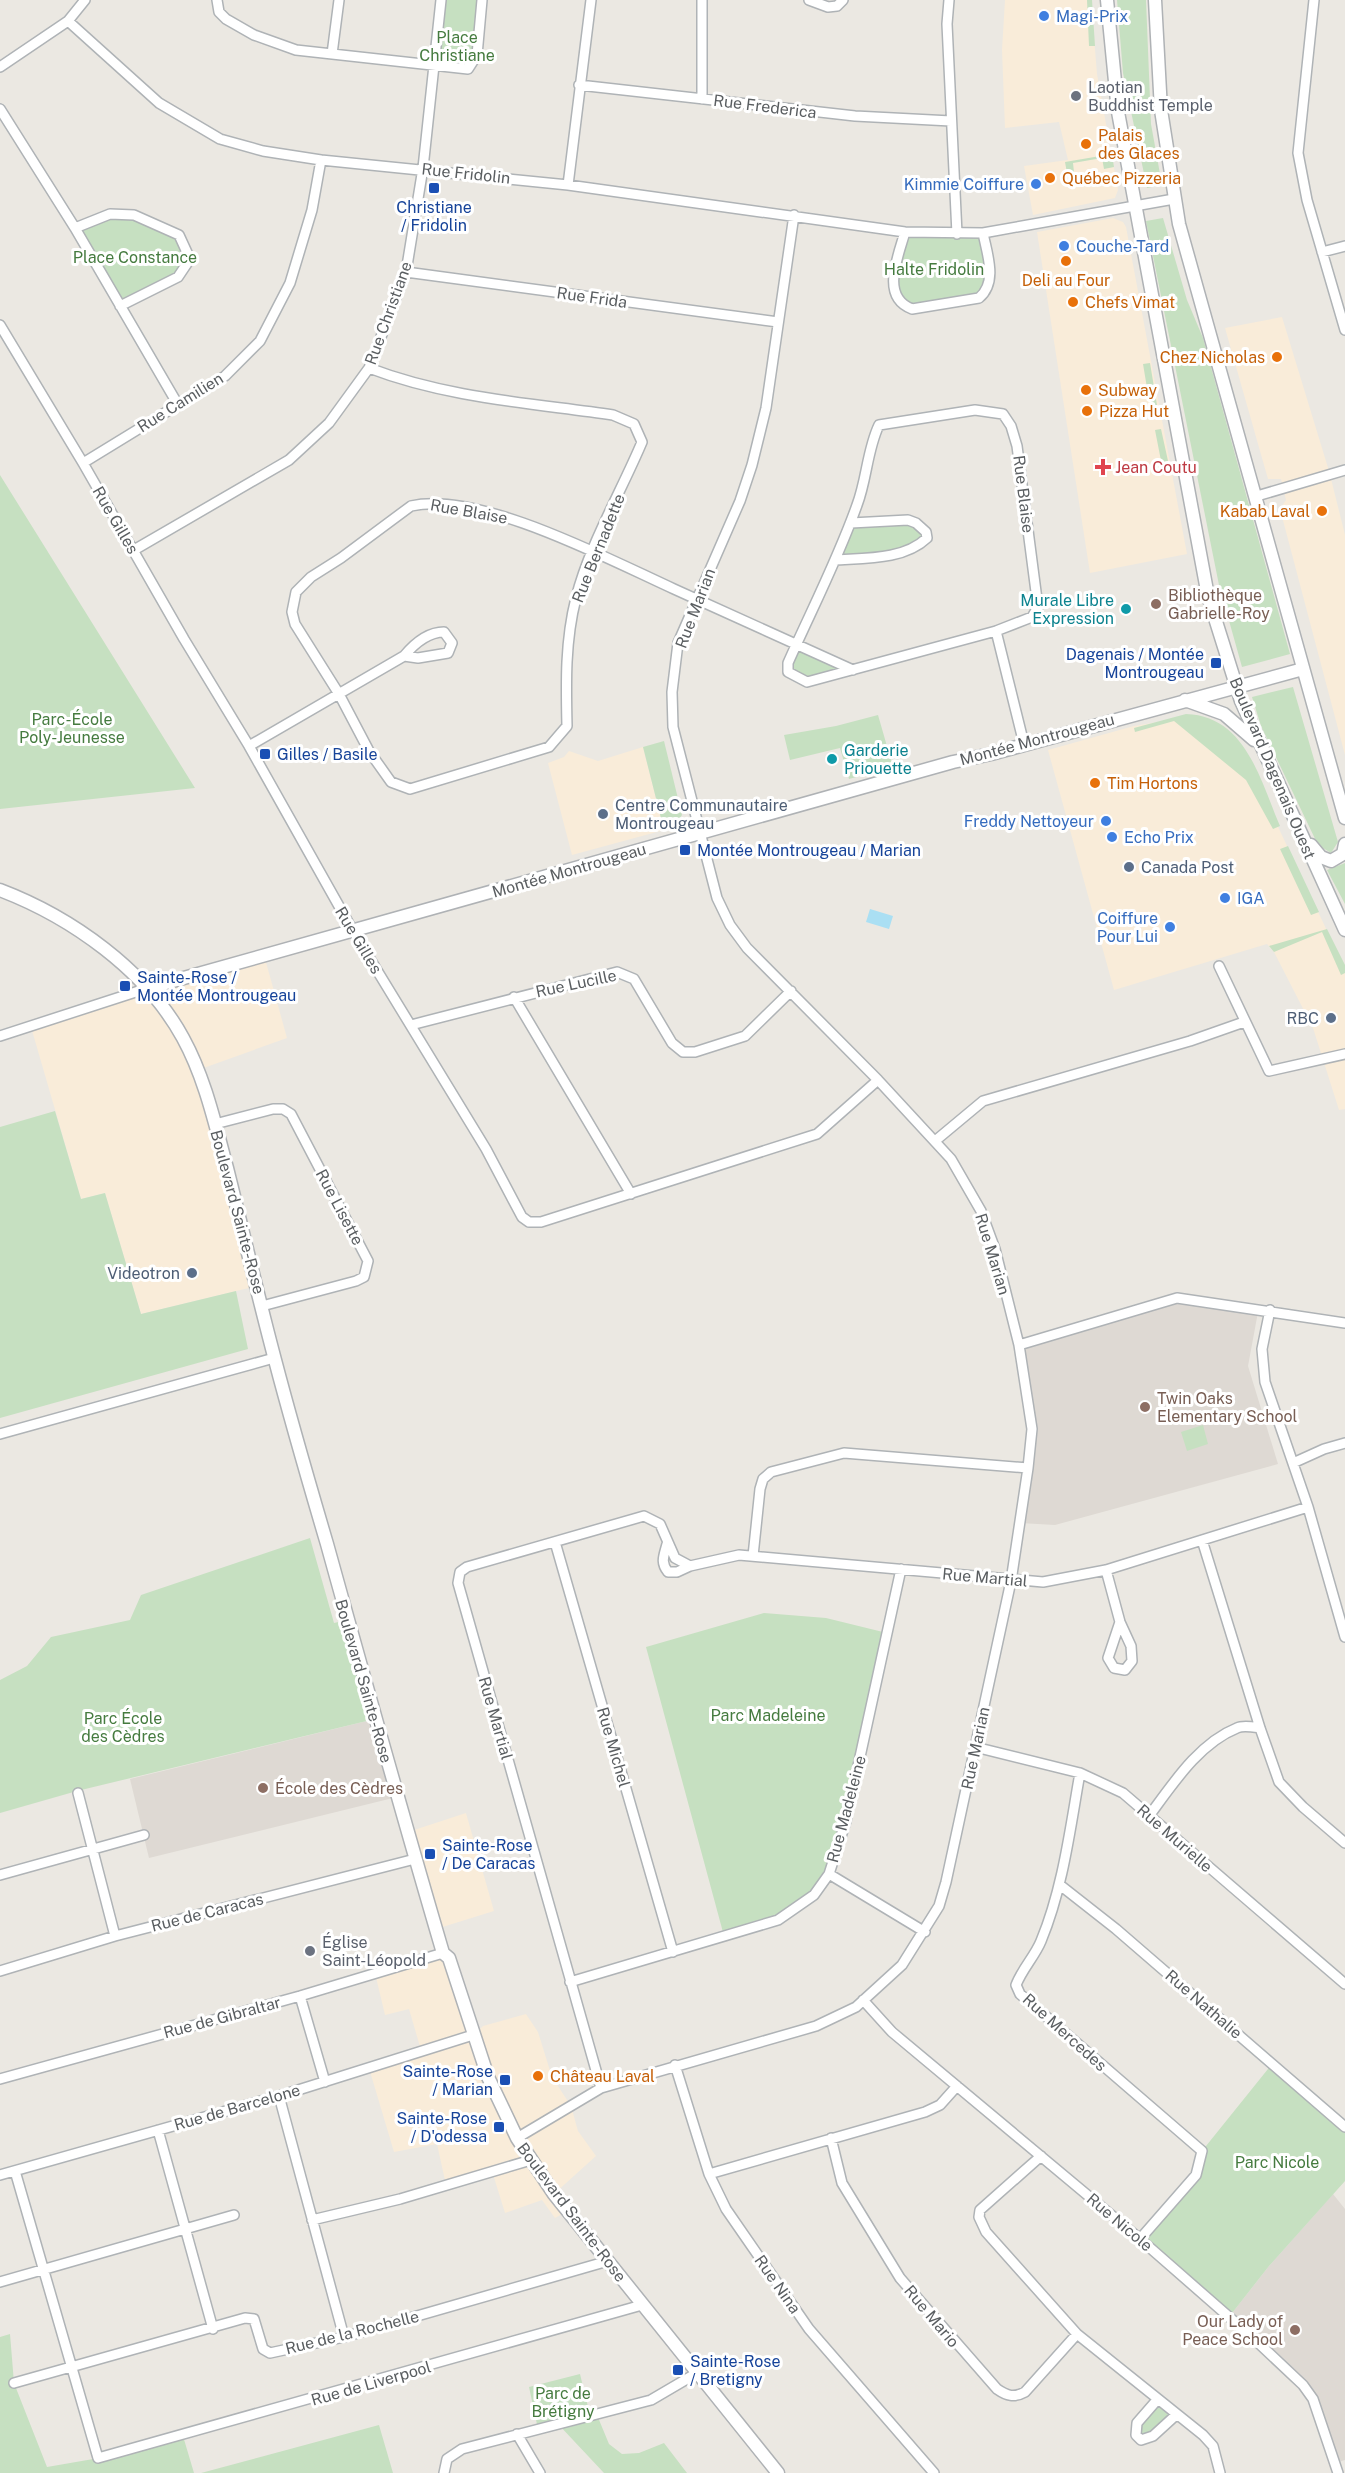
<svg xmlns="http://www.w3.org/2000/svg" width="1345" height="2473" viewBox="0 0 1345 2473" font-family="'Public Sans',sans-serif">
  <rect width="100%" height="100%" fill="#ebe8e2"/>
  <path fill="#f9ecd9" d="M 1005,0 L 1091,0 L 1097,74 L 1118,190 L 1115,198 L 1033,215 L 1024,166 L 1068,160 L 1059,122 L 1005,128 L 1002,50 Z
    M 1113,218 L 1123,222 L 1126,227 L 1187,554 L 1090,573 L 1037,232 Z
    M 1282,317 L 1329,471 L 1345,535 L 1345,755 L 1280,509 L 1286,500 L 1281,479 L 1268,479 L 1225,328 Z
    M 1182,718 L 1248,763 L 1345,969 L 1345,1109 L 1339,1110 L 1313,1028 L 1274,952 L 1267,944 L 1114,990 L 1048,750 L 1134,726 Z
    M 643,747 L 664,830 L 572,855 L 548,763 L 564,757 L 569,751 L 598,761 Z
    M 264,955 L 287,1038 L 198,1070 L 257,1286 L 141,1314 L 105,1193 L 81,1199 L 31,1027 Z
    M 466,1813 L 494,1911 L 436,1929 L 408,1832 Z
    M 443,1953 L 474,2035 L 483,2026 L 526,2014 L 538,2032 L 552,2077 L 571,2106 L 578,2131 L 596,2156 L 555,2193 L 568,2211 L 555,2218 L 542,2200 L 505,2213 L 492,2171 L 446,2185 L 437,2144 L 394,2152 L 369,2068 L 421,2050 L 409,2009 L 385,2015 L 375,1973 Z"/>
  <path fill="#ded9d3" d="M 1177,1298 L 1258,1312 L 1248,1366 L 1278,1464 L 1055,1525 L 1020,1523 L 1032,1429 L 1019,1345 Z
    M 375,1719 L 397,1797 L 149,1858 L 130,1779 Z
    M 1333,2194 L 1345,2209 L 1345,2460 L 1335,2463 L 1313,2399 L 1229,2317 L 1269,2266 Z"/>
  <path fill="#c6e0c1" d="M 441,0 L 482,0 L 477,55 L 468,69 L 434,67 Z
    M 1087,0 L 1092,0 L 1095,46 L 1089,46 Z
    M 1117,0 L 1146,0 L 1151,124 L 1162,185 L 1147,188 L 1123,73 Z
    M 1112,154 L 1114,167 L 1104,169 L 1102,158 L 1073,163 L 1074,172 L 1067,173 L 1065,162 Z
    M 110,214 L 134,215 L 179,235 L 190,259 L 178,277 L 120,306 L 75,228 Z
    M 1163,218 L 1187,300 L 1203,338 L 1290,654 L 1242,667 L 1219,585 L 1146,221 Z
    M 905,232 L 983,233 L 991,277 L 985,293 L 912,309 L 893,293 Z
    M 1150,363 L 1159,417 L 1152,418 L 1143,364 Z
    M 1161,429 L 1170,470 L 1163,471 L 1155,430 Z
    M 0,475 L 195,788 L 0,809 Z
    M 908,520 L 926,532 L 915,549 L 835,560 L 851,523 Z
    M 797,645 L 853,670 L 807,682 L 788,672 Z
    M 1293,687 L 1338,842 L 1331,853 L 1318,845 L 1261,726 L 1252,697 Z
    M 1186,714 C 1246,716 1260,780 1280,826 L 1273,829 L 1246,780 L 1174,721 L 1135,732 L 1134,728 Z
    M 878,715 L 893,767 L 849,779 L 840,748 L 790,760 L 784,735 L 836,726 Z
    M 664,741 L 682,815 L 674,826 L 664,830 L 643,747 Z
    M 1288,846 L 1319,912 L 1311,915 L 1280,849 Z
    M 1345,863 L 1345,904 L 1327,870 Z
    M 1327,929 L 1345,965 L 1345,973 L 1341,975 L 1322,932 L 1274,952 L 1269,946 Z
    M 55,1111 L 81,1199 L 105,1193 L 141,1314 L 236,1291 L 248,1349 L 0,1418 L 0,1127 Z
    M 1203,1425 L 1208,1444 L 1187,1451 L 1181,1432 Z
    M 310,1538 L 334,1623 L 347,1620 L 375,1719 L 77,1791 L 0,1813 L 0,1680 L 27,1666 L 51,1637 L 130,1620 L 141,1595 Z
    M 764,1613 L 826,1618 L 887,1633 L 829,1874 C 801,1913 769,1923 724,1936 L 646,1647 Z
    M 1272,2064 L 1345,2127 L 1345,2181 L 1269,2266 L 1229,2317 L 1140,2239 L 1196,2175 L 1202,2151 Z
    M 10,2334 L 14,2383 L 47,2467 L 99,2458 L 183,2436 L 194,2473 L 0,2473 L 0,2337 Z
    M 580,2374 L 590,2415 L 597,2415 L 609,2444 L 622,2454 L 639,2453 L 664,2443 L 687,2473 L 604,2473 L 558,2424 L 538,2429 L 529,2387 Z
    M 1157,2400 L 1176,2415 L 1141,2440 L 1137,2423 Z
    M 379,2425 L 393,2473 L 201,2473 Z"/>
  <path fill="#aadff3" d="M 870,909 L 893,916 L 889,929 L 866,922 Z"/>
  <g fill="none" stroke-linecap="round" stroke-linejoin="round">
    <g stroke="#afb3b6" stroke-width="12">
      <path id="street" d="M 217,0 L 219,12 L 226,19 L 254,35 L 296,50 L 468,69 L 477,55 L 482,0
        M 809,0 L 828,7 L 837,6 L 843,0
        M 949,0 L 947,24 L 957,234
        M 1314,0 L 1298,153 L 1307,200 L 1345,330
        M 68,21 L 159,103 L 220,139 L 263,151 L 321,160 L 568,185 L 905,232 L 983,233 L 1174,199
        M 332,54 L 339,0
        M 0,67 L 68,21 L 85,0
        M 579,85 L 855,116 L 951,121
        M 702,99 L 702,0
        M 0,109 L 75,228 L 177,403
        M 568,185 L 591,0
        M 75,228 L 110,214 L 134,215 L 179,235 L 190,259 L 178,277 L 120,306
        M 905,232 C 898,257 880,297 912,309 L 979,298 C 998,282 987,254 983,233
        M 1322,252 L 1345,246
        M 406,272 L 778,322
        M 0,325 L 83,463 L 184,639 L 249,746 L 353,931 L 486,1149 L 522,1217 L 529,1222 L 541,1222 L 817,1134 L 878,1080
        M 369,368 C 447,398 531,403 613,415 L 634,424 L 642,442 C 621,492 589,546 576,598 C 565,641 566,683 567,726 L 549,747 L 410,789 L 391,782 L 369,751 L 339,694 L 295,624 L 292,612 L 296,592 L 311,577 L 341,558 L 411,506 C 478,490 610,560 674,589 C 734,616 793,643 853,670
        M 975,410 L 1003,414 L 1011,426 L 1017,446 L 1038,607 L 1032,617 L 996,631 L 807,682 L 788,672 L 788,663 C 811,611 838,559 857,505 C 867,479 867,450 879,425 Z
        M 83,463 L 225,376 L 260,341 L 290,283 L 312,210 L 321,160
        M 1257,496 L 1345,470
        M 134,550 L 289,460 L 329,423 L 369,368 L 406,272 L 423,168 L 441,0
        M 835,560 C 865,558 904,560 927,538 L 926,532 L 916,523 L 908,520 L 851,523
        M 996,631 L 1024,744
        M 249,746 L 404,656 C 414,644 427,632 444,632 L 452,643 L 448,653 L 418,658 L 404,656
        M 1219,966 L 1269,1071 L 1345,1054
        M 514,997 L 631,1194
        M 411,1025 L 617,972 L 634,979 L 672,1043 L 683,1052 L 695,1052 L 745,1036 L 791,991
        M 0,1036 L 148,988
        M 215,1124 L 273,1109 L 283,1109 L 291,1114 L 368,1261 L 364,1277 L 356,1281 L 262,1306
        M 935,1141 L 983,1101 L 1190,1041 L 1244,1022
        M 1270,1310 L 1262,1349 L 1265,1382 L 1308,1507 L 1345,1637
        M 1019,1345 L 1177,1298 L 1345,1323
        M 0,1434 L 274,1358
        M 1293,1463 L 1324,1449 L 1345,1443
        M 1202,1540 L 1260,1728 L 1279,1782 L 1303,1807 L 1345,1843
        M 555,1542 L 673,1952
        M 667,1544 C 664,1556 660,1562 668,1572 L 677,1572 L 690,1566 L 739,1555 L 1043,1582 L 1106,1570 L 1308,1507
        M 753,1556 L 760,1489 L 763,1479 L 771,1472 L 844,1453 L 1028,1468
        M 1106,1570 L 1120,1622 L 1131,1646 L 1132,1661 L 1125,1670 L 1114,1668 L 1108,1658 L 1120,1622
        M 975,1747 L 1080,1773 L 1123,1793 L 1345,1984
        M 1080,1773 C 1070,1829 1063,1888 1041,1941 C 1035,1956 1022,1969 1016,1985 L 1020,1994 L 1202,2151 L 1196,2175 L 1140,2239
        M 78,1793 L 115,1936
        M 1149,1816 C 1172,1785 1199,1743 1237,1728 C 1243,1725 1253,1727 1260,1728
        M 829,1874 L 925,1932
        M 0,1875 L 144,1835
        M 1060,1885 L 1116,1929 L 1345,2127
        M 0,1971 L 115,1936 L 415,1859
        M 570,1982 L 778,1920 L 814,1895 L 829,1874 L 846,1821 L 901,1569
        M 300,1996 L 325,2082
        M 863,2000 L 892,2032 L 1140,2239 L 1252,2337 L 1303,2385 L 1313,2399 L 1338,2473
        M 675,2065 L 709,2174 L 726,2209 L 809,2329 L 934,2473
        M 0,2079 L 300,1996 L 443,1953
        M 601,2088 L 458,1583 L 460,1572 L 467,1567 L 644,1516 L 660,1524 L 675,1558 L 690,1566
        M 279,2096 L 344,2337
        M 158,2130 L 213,2329
        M 517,2138 L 601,2088 L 816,2026 L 856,2007 L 902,1965 L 939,1906 L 946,1882 L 1011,1581 L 1028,1468 L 1032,1429 L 1019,1345 L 995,1249 L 981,1211 L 951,1159 L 878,1080 L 747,948 L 730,925 L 717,898 L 673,727 L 672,692 L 678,643 L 740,501 L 752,465 L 766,408 L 794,215
        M 831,2138 L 842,2183 L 900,2278 L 997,2389 C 1007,2396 1014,2398 1025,2392 L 1077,2334
        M 1041,2156 L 980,2210 L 979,2217 L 986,2232 L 1077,2334 L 1203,2435 L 1213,2446 L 1220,2473
        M 15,2171 L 98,2458 L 642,2305
        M 709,2174 L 925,2112 L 940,2105 L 957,2086
        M 0,2175 L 279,2096 L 473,2035
        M 312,2220 L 400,2199 L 531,2160
        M 0,2282 L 234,2215
        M 14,2383 L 245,2318 L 254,2319 L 263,2349 L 270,2353 L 344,2337 L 608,2261
        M 1157,2400 L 1137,2423 L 1136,2435 L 1141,2440 L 1153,2436 L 1176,2415
        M 517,2434 L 540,2473
        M 444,2473 L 447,2459 L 462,2449 L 651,2400 L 697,2373"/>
    </g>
    <g stroke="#afb2b5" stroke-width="15">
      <path id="secondary" d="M 1107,0 L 1118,112 L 1208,596 L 1241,701 L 1345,930
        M 1155,0 L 1161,110 L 1179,224 L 1345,818
        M 1185,700 L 1224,714 L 1254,740
        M 1311,845 L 1321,857 L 1331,861 L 1343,854 L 1345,844
        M 0,890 C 71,917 146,970 183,1038 C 205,1078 215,1124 227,1168 C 243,1232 258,1296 275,1360 C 291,1421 309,1483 327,1544 C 365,1681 403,1817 443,1953 L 449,1958 L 488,2077 L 517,2138 L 554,2194 L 778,2473
        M 148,988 L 953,762 L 991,754 L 1303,669"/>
    </g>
    <use href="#street" stroke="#fff" stroke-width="9"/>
    <use href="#secondary" stroke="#fff" stroke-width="12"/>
  </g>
  <g fill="#3f7fe0" stroke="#fff" stroke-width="2">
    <circle cx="1044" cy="16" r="6"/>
    <circle cx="1036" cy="184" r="6"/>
    <circle cx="1064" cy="246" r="6"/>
    <circle cx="1106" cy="821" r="6"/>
    <circle cx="1112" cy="837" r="6"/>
    <circle cx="1225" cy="898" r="6"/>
    <circle cx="1170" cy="927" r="6"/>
  </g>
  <g fill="#6b7280" stroke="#fff" stroke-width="2">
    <circle cx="1076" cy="96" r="6"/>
    <circle cx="310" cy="1951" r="6"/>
  </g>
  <g fill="#e8710a" stroke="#fff" stroke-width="2">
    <circle cx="1086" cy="144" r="6"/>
    <circle cx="1050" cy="178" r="6"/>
    <circle cx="1066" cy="261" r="6"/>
    <circle cx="1073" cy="302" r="6"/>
    <circle cx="1277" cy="357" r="6"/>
    <circle cx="1086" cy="390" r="6"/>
    <circle cx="1087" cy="411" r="6"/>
    <circle cx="1322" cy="511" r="6"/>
    <circle cx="1095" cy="783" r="6"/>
    <circle cx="538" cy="2076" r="6"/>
  </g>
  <g fill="#1a4fb4" stroke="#fff" stroke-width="2">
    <rect x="428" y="182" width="12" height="12" rx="3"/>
    <rect x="1210" y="657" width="12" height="12" rx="3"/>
    <rect x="259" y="748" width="12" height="12" rx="3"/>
    <rect x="679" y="844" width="12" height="12" rx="3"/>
    <rect x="119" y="980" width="12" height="12" rx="3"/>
    <rect x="424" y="1848" width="12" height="12" rx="3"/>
    <rect x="499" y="2074" width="12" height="12" rx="3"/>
    <rect x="493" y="2121" width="12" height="12" rx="3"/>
    <rect x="672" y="2364" width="12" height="12" rx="3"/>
  </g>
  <path fill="#e0444e" stroke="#fff" stroke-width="2" d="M1100 458h6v6h6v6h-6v6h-6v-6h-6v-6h6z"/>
  <g fill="#8d6e63" stroke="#fff" stroke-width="2">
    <circle cx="1156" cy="604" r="6"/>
    <circle cx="1145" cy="1407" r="6"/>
    <circle cx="263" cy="1788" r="6"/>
    <circle cx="1295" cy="2330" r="6"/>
  </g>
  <g fill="#0f9aa8" stroke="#fff" stroke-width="2">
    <circle cx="1126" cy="609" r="6"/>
    <circle cx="832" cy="759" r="6"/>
  </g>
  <g fill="#5c6f8a" stroke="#fff" stroke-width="2">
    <circle cx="603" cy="814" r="6"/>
    <circle cx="1129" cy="867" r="6"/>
    <circle cx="1331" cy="1018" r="6"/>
    <circle cx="192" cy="1273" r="6"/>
  </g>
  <g text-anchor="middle" stroke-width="6" stroke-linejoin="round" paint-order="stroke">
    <g font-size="16" fill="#366cbe" stroke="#fff" text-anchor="start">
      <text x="1056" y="22">Magi-Prix</text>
      <text x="1024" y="190" text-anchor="end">Kimmie Coiffure</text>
      <text x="1076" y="252">Couche-Tard</text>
      <text x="1094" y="827" text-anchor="end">Freddy Nettoyeur</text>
      <text x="1124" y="843">Echo Prix</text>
      <text x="1237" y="904">IGA</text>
      <text x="1158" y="924" text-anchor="end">Coiffure<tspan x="1158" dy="18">Pour Lui</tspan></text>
    </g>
    <g font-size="16" fill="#457b3f" stroke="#fff">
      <text x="457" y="43">Place<tspan x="457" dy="18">Christiane</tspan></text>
      <text x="135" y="263">Place Constance</text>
      <text x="934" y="275">Halte Fridolin</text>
      <text x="72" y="725">Parc-École<tspan x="72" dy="18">Poly-Jeunesse</tspan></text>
      <text x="768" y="1721">Parc Madeleine</text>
      <text x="123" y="1724">Parc École<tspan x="123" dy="18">des Cèdres</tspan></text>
      <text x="1277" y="2168">Parc Nicole</text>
      <text x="563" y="2399">Parc de<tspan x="563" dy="18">Brétigny</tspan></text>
    </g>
    <g font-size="16" fill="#5b616d" stroke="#fff" text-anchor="start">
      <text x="1088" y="93">Laotian<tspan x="1088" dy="18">Buddhist Temple</tspan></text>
      <text x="322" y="1948">Église<tspan x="322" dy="18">Saint-Léopold</tspan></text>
    </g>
    <g font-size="16" fill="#5a5e61" stroke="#fff">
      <text transform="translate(765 106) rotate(7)" y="6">Rue Frederica</text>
      <text transform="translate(466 173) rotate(6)" y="6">Rue Fridolin</text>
      <text transform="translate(592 297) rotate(8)" y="6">Rue Frida</text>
      <text transform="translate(388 313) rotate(-70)" y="6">Rue Christiane</text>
      <text transform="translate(180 402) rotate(-32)" y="6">Rue Camilien</text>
      <text transform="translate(1024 494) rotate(83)" y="6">Rue Blaise</text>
      <text transform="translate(469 511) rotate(10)" y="6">Rue Blaise</text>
      <text transform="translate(116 520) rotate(60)" y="6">Rue Gilles</text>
      <text transform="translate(598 548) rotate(-68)" y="6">Rue Bernadette</text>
      <text transform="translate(695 608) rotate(-69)" y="6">Rue Marian</text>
      <text transform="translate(1037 739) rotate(-15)" y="6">Montée Montrougeau</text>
      <text transform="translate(1273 768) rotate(67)" y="6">Boulevard Dagenais Ouest</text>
      <text transform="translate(569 870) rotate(-16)" y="6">Montée Montrougeau</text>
      <text transform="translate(359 940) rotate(59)" y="6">Rue Gilles</text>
      <text transform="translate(576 983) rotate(-12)" y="6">Rue Lucille</text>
      <text transform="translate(340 1207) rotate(62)" y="6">Rue Lisette</text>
      <text transform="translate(238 1212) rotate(75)" y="6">Boulevard Sainte-Rose</text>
      <text transform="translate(993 1254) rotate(73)" y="6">Rue Marian</text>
      <text transform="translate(985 1577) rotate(5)" y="6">Rue Martial</text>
      <text transform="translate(364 1681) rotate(74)" y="6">Boulevard Sainte-Rose</text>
      <text transform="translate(496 1718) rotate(74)" y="6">Rue Martial</text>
      <text transform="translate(614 1747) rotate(74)" y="6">Rue Michel</text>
      <text transform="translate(975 1748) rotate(-78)" y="6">Rue Marian</text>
      <text transform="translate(846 1809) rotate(-75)" y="6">Rue Madeleine</text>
      <text transform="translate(1175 1838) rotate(41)" y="6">Rue Murielle</text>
      <text transform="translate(207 1912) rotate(-14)" y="6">Rue de Caracas</text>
      <text transform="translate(1204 2004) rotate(41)" y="6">Rue Nathalie</text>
      <text transform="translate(222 2017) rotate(-15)" y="6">Rue de Gibraltar</text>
      <text transform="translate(1065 2032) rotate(42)" y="6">Rue Mercedes</text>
      <text transform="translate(237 2107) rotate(-16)" y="6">Rue de Barcelone</text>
      <text transform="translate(572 2212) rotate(53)" y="6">Boulevard Sainte-Rose</text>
      <text transform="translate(1120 2222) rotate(40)" y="6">Rue Nicole</text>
      <text transform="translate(778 2284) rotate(55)" y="6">Rue Nina</text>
      <text transform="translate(932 2316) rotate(50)" y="6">Rue Mario</text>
      <text transform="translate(352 2332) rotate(-14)" y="6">Rue de la Rochelle</text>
      <text transform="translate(371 2383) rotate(-16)" y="6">Rue de Liverpool</text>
    </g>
    <g font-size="16" fill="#c56008" stroke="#fff" text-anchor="start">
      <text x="1098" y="141">Palais<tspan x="1098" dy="18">des Glaces</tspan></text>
      <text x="1062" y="184">Québec Pizzeria</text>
      <text x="1066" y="286" text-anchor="middle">Deli au Four</text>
      <text x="1085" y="308">Chefs Vimat</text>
      <text x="1265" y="363" text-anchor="end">Chez Nicholas</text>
      <text x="1098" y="396">Subway</text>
      <text x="1099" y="417">Pizza Hut</text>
      <text x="1310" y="517" text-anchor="end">Kabab Laval</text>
      <text x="1107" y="789">Tim Hortons</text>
      <text x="550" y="2082">Château Laval</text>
    </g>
    <g font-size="16" fill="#164399" stroke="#fff" text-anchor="start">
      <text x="434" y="213" text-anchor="middle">Christiane<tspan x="434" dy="18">/ Fridolin</tspan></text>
      <text x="1204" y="660" text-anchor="end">Dagenais / Montée<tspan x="1204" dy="18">Montrougeau</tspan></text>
      <text x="277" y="760">Gilles / Basile</text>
      <text x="697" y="856">Montée Montrougeau / Marian</text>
      <text x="137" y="983">Sainte-Rose /<tspan x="137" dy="18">Montée Montrougeau</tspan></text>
      <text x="442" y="1851">Sainte-Rose<tspan x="442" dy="18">/ De Caracas</tspan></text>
      <text x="493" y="2077" text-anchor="end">Sainte-Rose<tspan x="493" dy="18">/ Marian</tspan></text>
      <text x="487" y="2124" text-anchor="end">Sainte-Rose<tspan x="487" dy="18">/ D'odessa</tspan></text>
      <text x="690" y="2367">Sainte-Rose<tspan x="690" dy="18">/ Bretigny</tspan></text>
    </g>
    <g font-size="16" fill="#be3a42" stroke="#fff" text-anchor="start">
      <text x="1115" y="473">Jean Coutu</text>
    </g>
    <g font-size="16" fill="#785e54" stroke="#fff" text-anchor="start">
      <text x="1168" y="601">Bibliothèque<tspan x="1168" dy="18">Gabrielle-Roy</tspan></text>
      <text x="1157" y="1404">Twin Oaks<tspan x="1157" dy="18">Elementary School</tspan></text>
      <text x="275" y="1794">École des Cèdres</text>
      <text x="1283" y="2327" text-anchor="end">Our Lady of<tspan x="1283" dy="18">Peace School</tspan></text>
    </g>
    <g font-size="16" fill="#0d838f" stroke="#fff" text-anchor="end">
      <text x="1114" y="606">Murale Libre<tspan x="1114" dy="18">Expression</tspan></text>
      <text x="844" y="756" text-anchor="start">Garderie<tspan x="844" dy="18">Priouette</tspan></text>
    </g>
    <g font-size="16" fill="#4e5e75" stroke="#fff" text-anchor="start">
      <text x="615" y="811">Centre Communautaire<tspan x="615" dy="18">Montrougeau</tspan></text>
      <text x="1141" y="873">Canada Post</text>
      <text x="1319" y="1024" text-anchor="end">RBC</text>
      <text x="180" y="1279" text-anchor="end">Videotron</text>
    </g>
  </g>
</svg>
